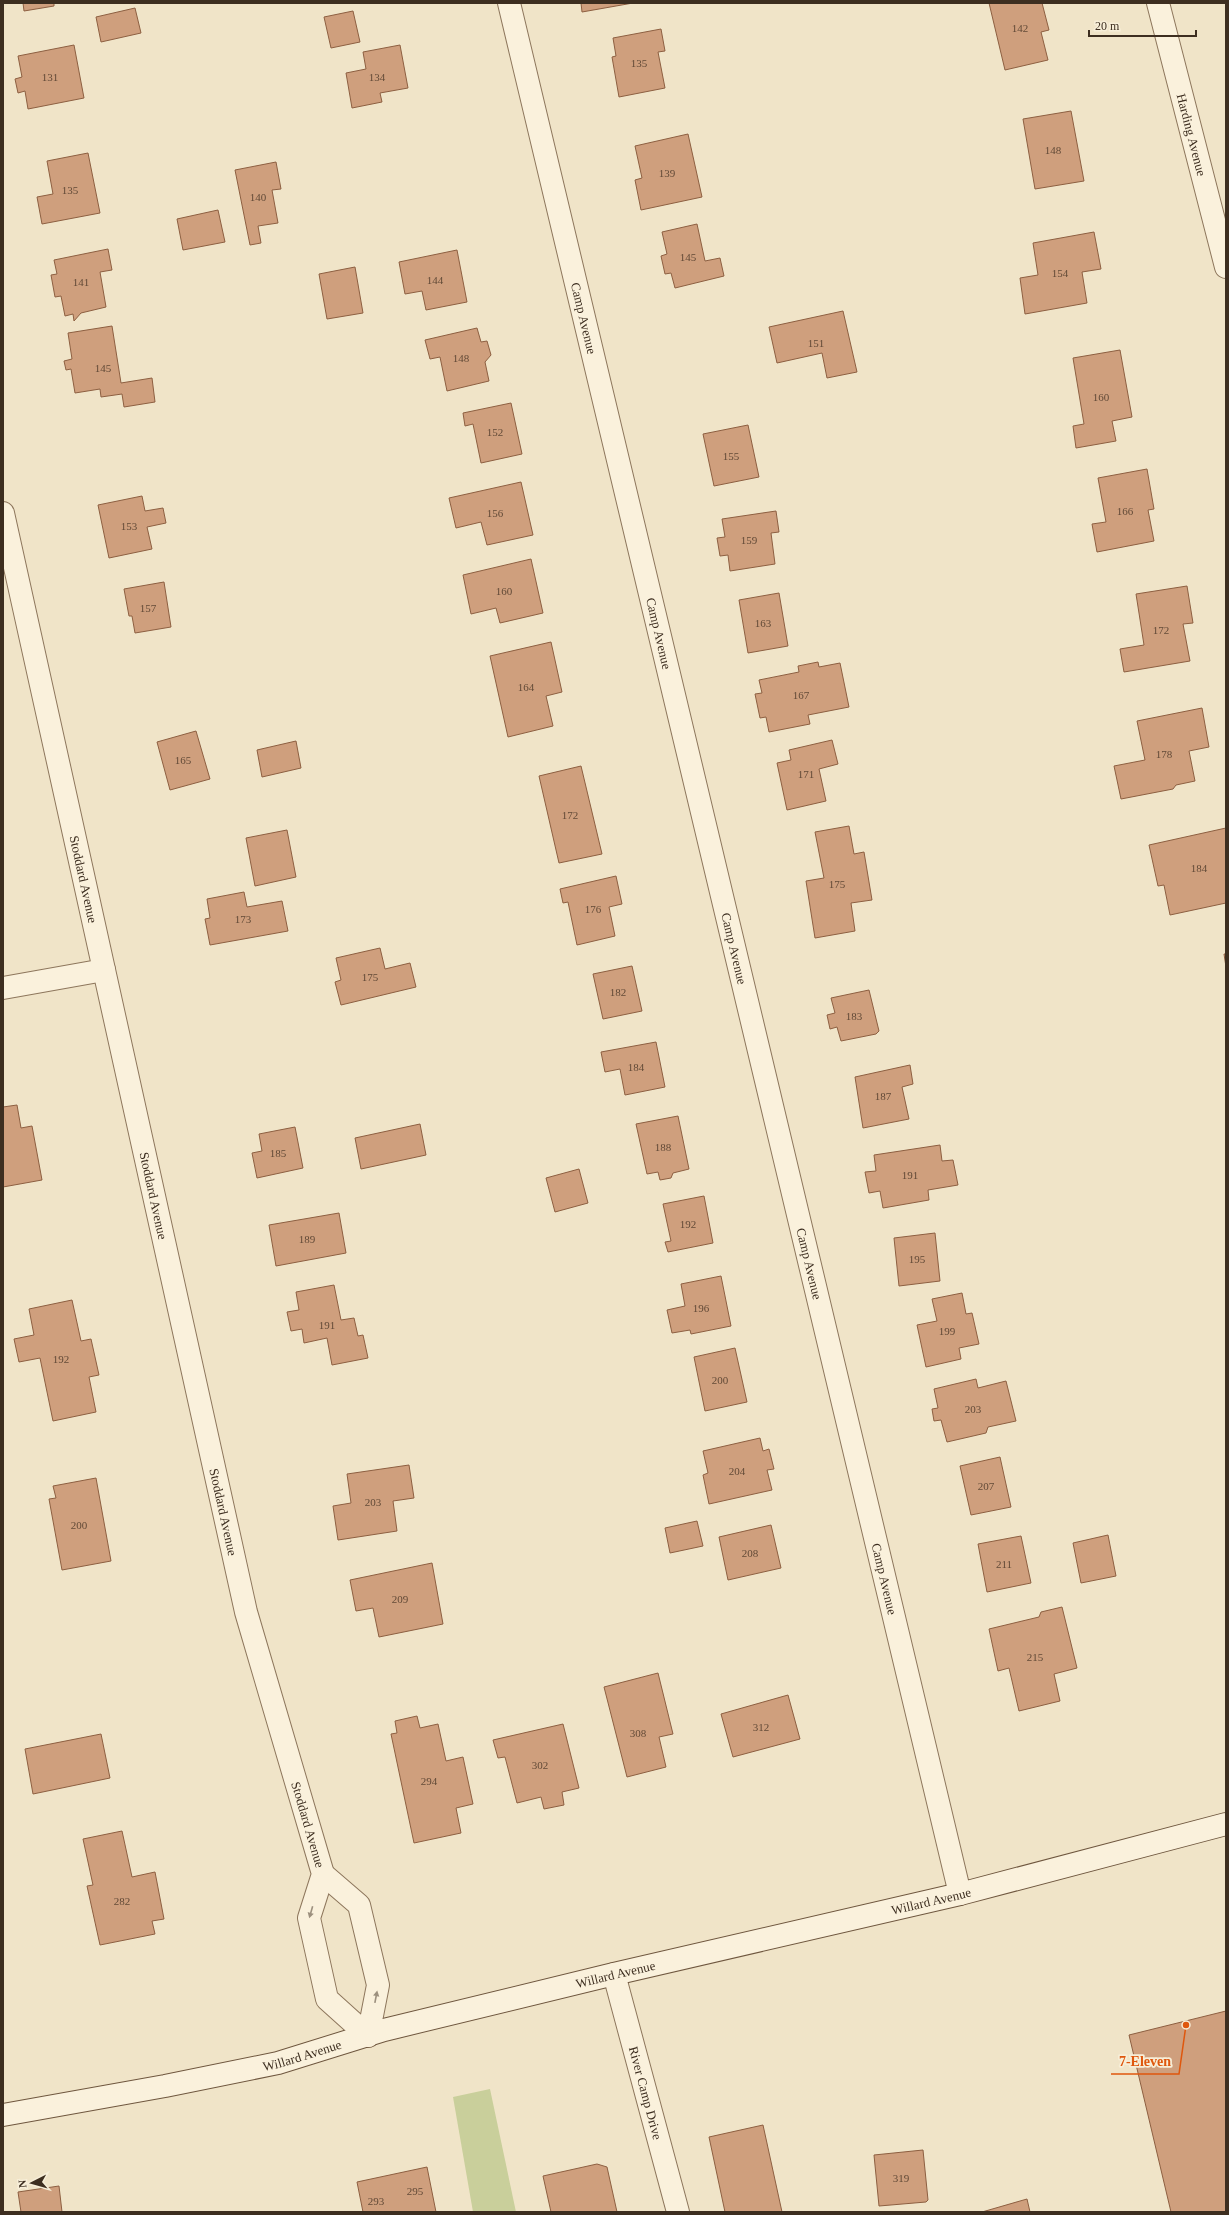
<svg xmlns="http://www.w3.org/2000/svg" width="1229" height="2215" viewBox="0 0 1229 2215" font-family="Georgia,serif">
  <rect width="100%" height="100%" fill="#f0e4c8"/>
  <path fill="#c9cf9b" d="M 490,2089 L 516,2212 L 473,2212 L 453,2097 Z"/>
  <path fill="#cf9f7d" stroke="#8d5f41" d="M 23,3 L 54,3 L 54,6 L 24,11 Z
    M 581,3 L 633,3 L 582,12 Z
    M 989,3 L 1042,3 L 1049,30 L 1041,32 L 1048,60 L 1005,70 Z
    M 135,8 L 141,33 L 101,42 L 96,17 Z
    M 353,11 L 360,42 L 331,48 L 324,17 Z
    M 661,29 L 665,51 L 658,52 L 665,88 L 619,97 L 612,57 L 616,56 L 613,38 Z
    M 74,45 L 84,98 L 28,109 L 25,91 L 18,93 L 15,79 L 22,77 L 18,56 Z
    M 400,45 L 408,88 L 380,93 L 382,102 L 352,108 L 346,73 L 366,69 L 363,52 Z
    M 1071,111 L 1084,181 L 1035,189 L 1023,119 Z
    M 688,134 L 702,197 L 641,210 L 635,180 L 642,178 L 635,146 Z
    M 88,153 L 100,213 L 42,224 L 37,197 L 53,194 L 47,161 Z
    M 276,162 L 281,189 L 272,190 L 278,223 L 258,226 L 261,243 L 250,245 L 235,170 Z
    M 218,210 L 225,242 L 183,250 L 177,219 Z
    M 697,224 L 705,261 L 720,258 L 724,276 L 675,288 L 671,273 L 665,274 L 661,256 L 667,254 L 662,232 Z
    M 1094,232 L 1101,269 L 1082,272 L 1087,303 L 1025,314 L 1020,278 L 1038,275 L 1033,243 Z
    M 108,249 L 112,270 L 100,272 L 106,307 L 81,313 L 74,321 L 73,314 L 65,316 L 61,296 L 55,297 L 51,275 L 57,274 L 54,260 Z
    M 457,250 L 467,302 L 426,310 L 422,291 L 405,294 L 399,262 Z
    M 355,267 L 363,313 L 327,319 L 319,274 Z
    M 843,311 L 857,372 L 827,378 L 822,353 L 777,363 L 769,327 Z
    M 112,326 L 121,383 L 152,378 L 155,402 L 124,407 L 122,394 L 101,397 L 100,389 L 75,393 L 71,369 L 66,370 L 64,361 L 72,359 L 68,333 Z
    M 477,328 L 481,342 L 487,341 L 491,355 L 485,362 L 489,381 L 447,391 L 440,357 L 430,359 L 425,340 Z
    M 1120,350 L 1132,417 L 1112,421 L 1116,441 L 1076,448 L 1073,426 L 1084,424 L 1073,358 Z
    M 511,403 L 522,454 L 481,463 L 473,424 L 465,426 L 463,413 Z
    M 748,425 L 759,477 L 714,486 L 703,434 Z
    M 1147,469 L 1154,509 L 1148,510 L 1154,541 L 1097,552 L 1092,524 L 1106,522 L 1098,478 Z
    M 521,482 L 533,535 L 487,545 L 481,522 L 456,528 L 449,498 Z
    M 142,496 L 145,511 L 163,508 L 166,523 L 147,527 L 152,549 L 109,558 L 98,505 Z
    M 776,511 L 779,532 L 771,533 L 775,564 L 730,571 L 728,555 L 720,556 L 717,538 L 725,537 L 722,519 Z
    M 531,559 L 543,613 L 500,623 L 496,608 L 471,614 L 463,575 Z
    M 164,582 L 171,627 L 135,633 L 132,616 L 129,616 L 124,589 Z
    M 1187,586 L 1193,623 L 1183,624 L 1190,661 L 1124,672 L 1120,649 L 1144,645 L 1136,594 Z
    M 779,593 L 788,646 L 748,653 L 739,600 Z
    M 551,642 L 562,692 L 546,696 L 553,726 L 508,737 L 490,656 Z
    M 818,662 L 819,667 L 840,663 L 849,707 L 808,715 L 810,724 L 769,732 L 766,717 L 760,718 L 755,694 L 762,693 L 759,680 L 799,672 L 798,666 Z
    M 1202,708 L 1209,747 L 1189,751 L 1195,781 L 1176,785 L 1173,789 L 1121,799 L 1114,766 L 1145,760 L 1137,721 Z
    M 196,731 L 210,779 L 170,790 L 157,742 Z
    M 832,740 L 838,764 L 819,769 L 826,801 L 787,810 L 777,763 L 791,760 L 789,750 Z
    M 296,741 L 301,768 L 262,777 L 257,750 Z
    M 581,766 L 602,854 L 559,863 L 539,776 Z
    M 849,826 L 854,854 L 864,852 L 872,900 L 851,903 L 855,931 L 815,938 L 806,881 L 824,878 L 815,832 Z
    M 1226,828 L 1226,903 L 1170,915 L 1164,885 L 1158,886 L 1149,845 Z
    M 287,830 L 296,877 L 255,886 L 246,838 Z
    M 616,876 L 622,904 L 609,907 L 615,936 L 577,945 L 568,902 L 563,903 L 560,889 Z
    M 244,892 L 247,907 L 282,901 L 288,931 L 210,945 L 205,919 L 210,918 L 207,899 Z
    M 380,948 L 385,969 L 410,963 L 416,987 L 341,1005 L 335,982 L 341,980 L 336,958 Z
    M 1224,954 L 1226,954 L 1226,967 Z
    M 632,966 L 642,1011 L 603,1019 L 593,974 Z
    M 869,990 L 879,1031 L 876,1034 L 841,1041 L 837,1027 L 830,1029 L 827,1015 L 835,1013 L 831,998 Z
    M 656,1042 L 665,1087 L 625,1095 L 620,1069 L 605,1072 L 601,1052 Z
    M 910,1065 L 913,1084 L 902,1087 L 909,1119 L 863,1128 L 855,1077 Z
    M 17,1105 L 21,1128 L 32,1126 L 42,1180 L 3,1187 L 3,1107 Z
    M 678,1116 L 689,1169 L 673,1173 L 671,1178 L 660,1180 L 658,1172 L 647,1174 L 636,1124 Z
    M 420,1124 L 426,1155 L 361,1169 L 355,1138 Z
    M 295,1127 L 303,1168 L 257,1178 L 252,1153 L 262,1151 L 259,1134 Z
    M 940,1145 L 942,1161 L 953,1160 L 958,1185 L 928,1190 L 929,1200 L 883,1208 L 880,1191 L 869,1193 L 865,1172 L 876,1171 L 874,1155 Z
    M 579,1169 L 588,1203 L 555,1212 L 546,1178 Z
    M 704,1196 L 713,1243 L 668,1252 L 665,1242 L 671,1241 L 663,1204 Z
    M 339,1213 L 346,1253 L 276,1266 L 269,1225 Z
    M 935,1233 L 940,1281 L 899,1286 L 894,1238 Z
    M 721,1276 L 731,1326 L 691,1334 L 690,1330 L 672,1333 L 667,1310 L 685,1306 L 681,1284 Z
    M 334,1285 L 341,1320 L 354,1318 L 358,1336 L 363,1335 L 368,1358 L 332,1365 L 327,1338 L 304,1343 L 302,1329 L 291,1331 L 287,1312 L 299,1310 L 296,1292 Z
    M 962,1293 L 966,1314 L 972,1313 L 979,1344 L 959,1348 L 961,1359 L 926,1367 L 917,1325 L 937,1321 L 932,1299 Z
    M 72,1300 L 81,1341 L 91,1339 L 99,1375 L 89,1377 L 96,1412 L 53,1421 L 40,1358 L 19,1362 L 14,1339 L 34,1335 L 29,1309 Z
    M 735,1348 L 747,1402 L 705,1411 L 694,1357 Z
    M 976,1379 L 978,1388 L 1006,1381 L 1016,1421 L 988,1427 L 986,1433 L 947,1442 L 941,1420 L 934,1421 L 932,1409 L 938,1408 L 934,1389 Z
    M 760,1438 L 763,1451 L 769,1449 L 774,1469 L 767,1470 L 772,1490 L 709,1504 L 703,1475 L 708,1473 L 703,1451 Z
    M 1000,1457 L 1011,1507 L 971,1515 L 960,1466 Z
    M 409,1465 L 414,1498 L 393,1501 L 397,1531 L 338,1540 L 333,1506 L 351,1503 L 347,1474 Z
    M 96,1478 L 111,1561 L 62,1570 L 49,1499 L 56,1498 L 53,1486 Z
    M 697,1521 L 703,1546 L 670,1553 L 665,1528 Z
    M 771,1525 L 781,1568 L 728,1580 L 719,1537 Z
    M 1108,1535 L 1116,1576 L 1081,1583 L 1073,1543 Z
    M 1021,1536 L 1031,1583 L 987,1592 L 978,1544 Z
    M 432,1563 L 443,1624 L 379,1637 L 373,1608 L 356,1611 L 350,1580 Z
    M 1062,1607 L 1077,1668 L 1054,1674 L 1060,1701 L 1019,1711 L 1009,1668 L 998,1671 L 989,1629 L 1039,1617 L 1041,1612 Z
    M 658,1673 L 673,1734 L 659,1737 L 666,1767 L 627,1777 L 604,1687 Z
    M 788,1695 L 800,1739 L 733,1757 L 721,1714 Z
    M 417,1716 L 420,1728 L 438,1724 L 446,1761 L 463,1757 L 473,1804 L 456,1808 L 461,1833 L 414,1843 L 391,1734 L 397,1733 L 395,1721 Z
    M 563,1724 L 579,1788 L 562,1792 L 564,1805 L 544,1809 L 541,1797 L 517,1803 L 505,1757 L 498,1758 L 493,1740 Z
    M 101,1734 L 110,1778 L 33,1794 L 25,1749 Z
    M 122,1831 L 132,1877 L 155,1872 L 164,1919 L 152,1921 L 155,1934 L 100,1945 L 87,1886 L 93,1885 L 83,1839 Z
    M 1226,2011 L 1226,2212 L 1171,2212 L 1129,2035 Z
    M 763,2125 L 782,2212 L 725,2212 L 709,2137 Z
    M 923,2150 L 928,2200 L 926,2202 L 879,2206 L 874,2155 Z
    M 597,2164 L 607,2167 L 617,2212 L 551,2212 L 543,2176 Z
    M 427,2167 L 436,2212 L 363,2212 L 357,2182 Z
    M 59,2186 L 62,2212 L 21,2212 L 18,2192 Z
    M 1027,2199 L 1030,2212 L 982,2212 Z"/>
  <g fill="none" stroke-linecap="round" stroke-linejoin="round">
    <g stroke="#8d765c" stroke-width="24">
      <g id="minor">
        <path id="s1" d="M 509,3 L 960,1894"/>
        <path id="s2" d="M 1158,3 L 1226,267"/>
        <path d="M 3,988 L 104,970"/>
        <path id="s3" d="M 614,1974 L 678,2212"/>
      </g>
    </g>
    <g stroke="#8d765c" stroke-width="24">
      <g id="tertiary">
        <path id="s4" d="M 3,513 L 246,1612 L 323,1874 L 309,1918 L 327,1999 L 368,2036"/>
        <path d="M 323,1874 L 359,1905 L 378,1985 L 368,2036"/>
      </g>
    </g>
    <g stroke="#6f573f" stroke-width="24">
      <g id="secondary">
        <path id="s5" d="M 3,2115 L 165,2086 L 278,2063 L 384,2030 L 614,1974 L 960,1894 L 1226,1824"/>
      </g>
    </g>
    <use href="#minor" stroke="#faf1dc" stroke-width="22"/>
    <use href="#tertiary" stroke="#faf1dc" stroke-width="22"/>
    <use href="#secondary" stroke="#faf1dc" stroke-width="22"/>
  </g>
  <defs><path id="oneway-solid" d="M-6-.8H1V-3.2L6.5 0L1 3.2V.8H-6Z"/></defs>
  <g fill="#9c907e">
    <use href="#oneway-solid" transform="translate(311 1912) rotate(106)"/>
    <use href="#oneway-solid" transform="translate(376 1997) rotate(-79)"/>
  </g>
  <g text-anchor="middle" stroke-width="3.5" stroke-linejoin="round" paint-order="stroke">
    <g font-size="11" fill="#624a37">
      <text x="1020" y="32">142</text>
      <text x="639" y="67">135</text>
      <text x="50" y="81">131</text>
      <text x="377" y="81">134</text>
      <text x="1053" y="154">148</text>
      <text x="667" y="177">139</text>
      <text x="70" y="194">135</text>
      <text x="258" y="201">140</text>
      <text x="688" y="261">145</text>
      <text x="1060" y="277">154</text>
      <text x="435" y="284">144</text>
      <text x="81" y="286">141</text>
      <text x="816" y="347">151</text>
      <text x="461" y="362">148</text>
      <text x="103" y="372">145</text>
      <text x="1101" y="401">160</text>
      <text x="495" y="436">152</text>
      <text x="731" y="460">155</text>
      <text x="1125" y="515">166</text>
      <text x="495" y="517">156</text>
      <text x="129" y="530">153</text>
      <text x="749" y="544">159</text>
      <text x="504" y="595">160</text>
      <text x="148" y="612">157</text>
      <text x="763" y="627">163</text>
      <text x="1161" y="634">172</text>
      <text x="526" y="691">164</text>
      <text x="801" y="699">167</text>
      <text x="1164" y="758">178</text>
      <text x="183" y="764">165</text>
      <text x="806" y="778">171</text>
      <text x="570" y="819">172</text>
      <text x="1199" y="872">184</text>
      <text x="837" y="888">175</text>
      <text x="593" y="913">176</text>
      <text x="243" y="923">173</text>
      <text x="370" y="981">175</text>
      <text x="618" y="996">182</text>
      <text x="854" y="1020">183</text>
      <text x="636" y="1071">184</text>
      <text x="883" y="1100">187</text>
      <text x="663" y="1151">188</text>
      <text x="278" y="1157">185</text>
      <text x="910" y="1179">191</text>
      <text x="688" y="1228">192</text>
      <text x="307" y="1243">189</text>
      <text x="917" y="1263">195</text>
      <text x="701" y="1312">196</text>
      <text x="327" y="1329">191</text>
      <text x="947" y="1335">199</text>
      <text x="61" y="1363">192</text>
      <text x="720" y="1384">200</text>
      <text x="973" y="1413">203</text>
      <text x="737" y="1475">204</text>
      <text x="986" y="1490">207</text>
      <text x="373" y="1506">203</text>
      <text x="79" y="1529">200</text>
      <text x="750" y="1557">208</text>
      <text x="1004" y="1568">211</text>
      <text x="400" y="1603">209</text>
      <text x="1035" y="1661">215</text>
      <text x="761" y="1731">312</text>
      <text x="638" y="1737">308</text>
      <text x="540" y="1769">302</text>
      <text x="429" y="1785">294</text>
      <text x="122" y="1905">282</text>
      <text x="901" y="2182">319</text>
      <text x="415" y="2195">295</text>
      <text x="376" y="2205">293</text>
    </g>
    <g font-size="13" fill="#3d2e20" stroke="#f7eed8">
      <text dy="5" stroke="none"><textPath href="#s2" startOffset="136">Harding Avenue</textPath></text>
      <text dy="5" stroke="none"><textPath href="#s1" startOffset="324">Camp Avenue</textPath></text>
      <text dy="5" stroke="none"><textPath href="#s1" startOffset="648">Camp Avenue</textPath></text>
      <text dy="5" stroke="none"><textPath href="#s4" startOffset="375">Stoddard Avenue</textPath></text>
      <text dy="5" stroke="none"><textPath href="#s1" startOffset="972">Camp Avenue</textPath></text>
      <text dy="5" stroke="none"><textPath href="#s4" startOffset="699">Stoddard Avenue</textPath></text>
      <text dy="5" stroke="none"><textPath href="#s1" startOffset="1296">Camp Avenue</textPath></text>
      <text dy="5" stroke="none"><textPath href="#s4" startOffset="1023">Stoddard Avenue</textPath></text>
      <text dy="5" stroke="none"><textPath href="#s1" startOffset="1620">Camp Avenue</textPath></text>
      <text dy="5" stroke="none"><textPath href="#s4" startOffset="1347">Stoddard Avenue</textPath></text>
      <text dy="5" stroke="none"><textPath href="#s5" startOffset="953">Willard Avenue</textPath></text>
      <text dy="5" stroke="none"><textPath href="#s5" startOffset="629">Willard Avenue</textPath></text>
      <text dy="5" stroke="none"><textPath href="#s5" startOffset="305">Willard Avenue</textPath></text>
      <text dy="5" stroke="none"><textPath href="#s3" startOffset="123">River Camp Drive</textPath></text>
    </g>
  </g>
  <path fill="none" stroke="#df570d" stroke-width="1.5" d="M1186 2025L1179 2074H1111"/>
  <circle fill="#df570d" stroke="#f7eed8" stroke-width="1.5" cx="1186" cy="2025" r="4"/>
  <g font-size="14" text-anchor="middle" font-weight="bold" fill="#df570d" stroke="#f7eed8" stroke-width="3.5" stroke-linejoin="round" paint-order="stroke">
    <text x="1145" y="2066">7-Eleven</text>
  </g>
  <rect width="1229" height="2215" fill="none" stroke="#3d2e20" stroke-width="8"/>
  <g transform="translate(32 2183) rotate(264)" stroke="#f7eed8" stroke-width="3" paint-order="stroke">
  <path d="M0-3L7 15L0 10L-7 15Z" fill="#3d2e20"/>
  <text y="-6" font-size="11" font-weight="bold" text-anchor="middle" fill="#3d2e20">N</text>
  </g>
  <path d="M1089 30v6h107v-6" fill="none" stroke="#3d2e20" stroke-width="2"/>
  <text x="1095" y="30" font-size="12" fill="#3d2e20" stroke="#f7eed8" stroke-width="3" paint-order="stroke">20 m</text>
</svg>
